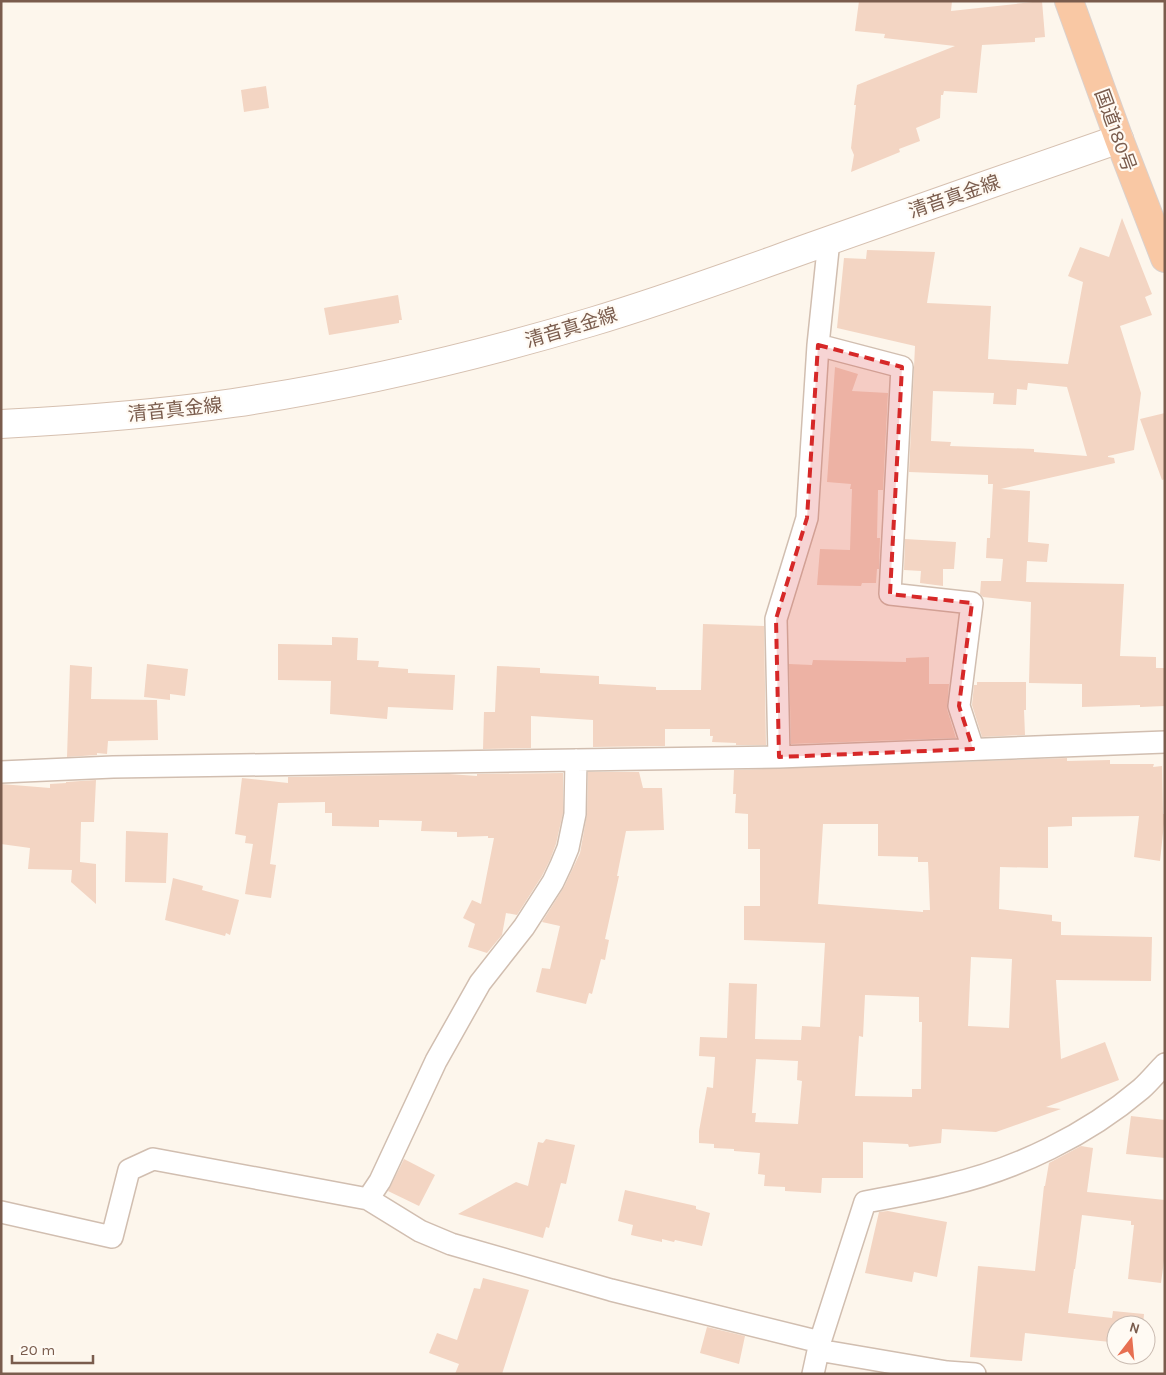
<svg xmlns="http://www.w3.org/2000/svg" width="1166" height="1375" viewBox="0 0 1166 1375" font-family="Karla,'Noto Sans JP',sans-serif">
  <rect width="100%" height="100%" fill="#fdf6ec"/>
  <path fill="#f3d5c3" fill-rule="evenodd" d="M 859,1 L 952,1 L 951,11 L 1042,1 L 1045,37 L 1035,38 L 1035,42 L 982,45 L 977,93 L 944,91 L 943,95 L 941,95 L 940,118 L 916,128 L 920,141 L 899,149 L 900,152 L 851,172 L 854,155 L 851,148 L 856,105 L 854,105 L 857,85 L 955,46 L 884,38 L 885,34 L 855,31 Z
    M 266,86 L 269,108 L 244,112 L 241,90 Z
    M 1122,218 L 1152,294 L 1145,297 L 1152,315 L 1120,326 L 1141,393 L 1134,450 L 1108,456 L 1108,457 L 1114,458 L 1115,463 L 1001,489 L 1030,491 L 1028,542 L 1049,544 L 1047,562 L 1027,561 L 1026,582 L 1124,584 L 1120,656 L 1156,657 L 1156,668 L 1165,668 L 1165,706 L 1140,707 L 1140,705 L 1082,707 L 1082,684 L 1029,683 L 1031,602 L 983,597 L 980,594 L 981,581 L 1001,581 L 1003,559 L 986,558 L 987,538 L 990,538 L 993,484 L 988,484 L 988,475 L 909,472 L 915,346 L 837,328 L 844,258 L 866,259 L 867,250 L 935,252 L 927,303 L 991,306 L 988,359 L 1068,364 L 1083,282 L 1068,276 L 1080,247 L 1109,257 ZM 1028,383 L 1067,387 L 1087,456 L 1034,452 L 1034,449 L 950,446 L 951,442 L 931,441 L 933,391 L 994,393 L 993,404 L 1016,405 L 1017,389 L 1027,390 Z
    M 398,295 L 402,320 L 399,320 L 399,323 L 329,335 L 324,308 Z
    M 835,367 L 858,374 L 852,391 L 888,393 L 883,490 L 878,490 L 877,538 L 880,538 L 879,569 L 877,569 L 876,583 L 862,583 L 861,586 L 817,585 L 820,549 L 850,550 L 852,489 L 850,489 L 851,484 L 827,482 Z
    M 1165,413 L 1165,479 L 1162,480 L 1140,419 Z
    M 905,539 L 956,542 L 954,569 L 943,569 L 943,586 L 920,583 L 921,571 L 904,570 Z
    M 703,624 L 764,626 L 766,745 L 736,745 L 736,743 L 712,742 L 713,736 L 710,736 L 710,729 L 665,729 L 665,746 L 593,747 L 593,720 L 531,716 L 531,748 L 483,749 L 484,712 L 495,712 L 497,666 L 540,668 L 540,673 L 599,676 L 599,684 L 656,687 L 656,690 L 701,690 Z
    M 332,637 L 358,638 L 357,660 L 379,661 L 378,667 L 408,669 L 408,673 L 455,675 L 453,710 L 388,707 L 387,719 L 330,714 L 331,681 L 278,680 L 278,644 L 332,645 Z
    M 929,657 L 929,684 L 949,684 L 947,709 L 956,738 L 791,744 L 789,664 L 812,665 L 813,660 L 906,662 L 906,658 Z
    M 147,664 L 188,669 L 185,696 L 170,694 L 170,700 L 144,697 Z
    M 70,665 L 92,667 L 91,699 L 157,700 L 158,740 L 108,741 L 107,754 L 97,753 L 97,755 L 67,757 Z
    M 977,682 L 1026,682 L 1026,710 L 1024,710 L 1025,735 L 982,737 L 972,705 L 974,685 L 977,685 Z
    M 1067,758 L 1067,761 L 1110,760 L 1110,764 L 1154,764 L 1153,767 L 1162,766 L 1163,814 L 1165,814 L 1160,861 L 1134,857 L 1139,816 L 1072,817 L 1072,826 L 1048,827 L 1048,868 L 1000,867 L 999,909 L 1052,915 L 1052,921 L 1061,922 L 1061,935 L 1152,937 L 1151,981 L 1056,980 L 1061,1059 L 1105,1042 L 1119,1080 L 1046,1107 L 1061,1109 L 996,1132 L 942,1129 L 941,1143 L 909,1147 L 908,1144 L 863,1142 L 863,1178 L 822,1178 L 821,1193 L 785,1191 L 785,1187 L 764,1186 L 765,1175 L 758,1174 L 760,1153 L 734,1151 L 734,1149 L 714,1148 L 714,1144 L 699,1143 L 699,1131 L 707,1087 L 713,1088 L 715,1057 L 699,1056 L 700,1037 L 727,1038 L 729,983 L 757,984 L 755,1039 L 801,1040 L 802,1026 L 820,1027 L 825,943 L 744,940 L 744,906 L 760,906 L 760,849 L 748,849 L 748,814 L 735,813 L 736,794 L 733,794 L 734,770 ZM 823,824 L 878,824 L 878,856 L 918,857 L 918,862 L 928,862 L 930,910 L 923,910 L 923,912 L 818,904 ZM 971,957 L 1012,959 L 1009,1028 L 968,1026 ZM 865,995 L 919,997 L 919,1022 L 922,1022 L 921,1089 L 912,1089 L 912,1097 L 855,1096 L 859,1036 L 863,1037 ZM 756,1059 L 798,1061 L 797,1080 L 802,1081 L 798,1124 L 755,1122 L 756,1113 L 752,1113 Z
    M 588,772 L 639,772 L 643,788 L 662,788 L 664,830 L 626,831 L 617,876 L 619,876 L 605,939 L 609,940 L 605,960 L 601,959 L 592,994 L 589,993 L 586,1004 L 536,992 L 542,968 L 550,969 L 560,926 L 542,922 L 564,887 L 580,853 L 587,814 Z
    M 563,773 L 563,813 L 556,844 L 550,860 L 542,876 L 517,915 L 506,913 L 502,935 L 487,953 L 468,947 L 475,924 L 463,918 L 472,900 L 481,904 L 494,838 L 488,838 L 488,836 L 457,837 L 457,832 L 421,831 L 422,821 L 379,820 L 379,827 L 332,826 L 332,813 L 325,813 L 325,802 L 278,803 L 270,864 L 276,865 L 271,898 L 245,894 L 253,844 L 245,843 L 246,836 L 235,834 L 242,778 L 288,783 L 288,777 L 449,774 L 477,776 L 477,774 Z
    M 96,780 L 94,822 L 81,822 L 80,862 L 96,864 L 96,904 L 71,882 L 72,870 L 28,869 L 30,848 L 1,844 L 1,784 L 50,788 L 50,784 L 66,783 L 66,782 Z
    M 126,831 L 168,833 L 166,883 L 125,882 Z
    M 173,878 L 203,886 L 202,890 L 239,900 L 230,935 L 226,933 L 225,936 L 165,920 Z
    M 1131,1116 L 1165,1120 L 1165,1158 L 1126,1154 Z
    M 546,1139 L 575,1145 L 566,1184 L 561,1183 L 549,1228 L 546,1227 L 543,1238 L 458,1214 L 516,1182 L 528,1186 L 538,1142 L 543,1143 Z
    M 1081,1146 L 1093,1148 L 1087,1192 L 1165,1200 L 1165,1253 L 1161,1283 L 1128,1279 L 1134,1225 L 1131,1225 L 1131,1221 L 1082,1215 L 1075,1269 L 1074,1269 L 1068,1313 L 1112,1318 L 1113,1311 L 1144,1314 L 1143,1325 L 1116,1325 L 1116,1350 L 1109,1349 L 1110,1342 L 1025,1333 L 1022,1361 L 970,1357 L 978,1266 L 1035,1271 L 1044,1186 L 1045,1186 L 1049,1163 Z
    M 404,1159 L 435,1175 L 419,1206 L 388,1191 Z
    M 625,1190 L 696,1206 L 696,1209 L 710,1213 L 702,1246 L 675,1240 L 674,1242 L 662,1239 L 662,1242 L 631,1235 L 633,1225 L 618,1221 Z
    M 888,1211 L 947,1222 L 937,1277 L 914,1272 L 912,1282 L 865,1273 L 879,1212 Z
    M 483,1278 L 529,1290 L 502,1374 L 455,1374 L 459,1364 L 429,1353 L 437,1333 L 457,1340 L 474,1288 L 480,1289 Z
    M 707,1327 L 745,1336 L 739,1364 L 700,1353 Z"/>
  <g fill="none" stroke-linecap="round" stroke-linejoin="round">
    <g stroke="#d1beb0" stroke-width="24">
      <path id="minor" d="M 818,345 L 902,367 L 890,594 L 972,603 L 959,706 L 973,749
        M 779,757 L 776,619 L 807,518 L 818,345 L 829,240
        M 576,760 L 575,814 L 568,848 L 561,865 L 553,882 L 524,927 L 480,983 L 436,1061 L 380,1181 L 368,1199 L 420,1231 L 451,1244 L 611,1290 L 820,1342
        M 1,772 L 113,767 L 779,757 L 1165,742
        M 1,1212 L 112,1237 L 129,1170 L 153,1159 L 368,1199
        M 818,1350 L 947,1372 L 975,1374
        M 813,1374 L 820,1342 L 865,1202 C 893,1197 920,1192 948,1185 C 1017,1169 1087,1135 1141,1089 C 1150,1081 1157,1072 1165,1064"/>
    </g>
    <g stroke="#d6c0b0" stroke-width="30">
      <path id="secondary" d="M 1,424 C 79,420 157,414 233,403 C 354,385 474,357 591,322 C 665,300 738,273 811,247 C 914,210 1016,175 1119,139"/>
    </g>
    <g stroke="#dad1cd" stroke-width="30">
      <path id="trunk" d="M 1069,1 L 1119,139 L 1165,258"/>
    </g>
    <use href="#minor" stroke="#fff" stroke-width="21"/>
    <use href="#secondary" stroke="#fff" stroke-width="28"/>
    <use href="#trunk" stroke="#f9c8a4" stroke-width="28"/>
  </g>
  <path fill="#d62828" fill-opacity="0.2" stroke="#d62828" stroke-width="4" stroke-dasharray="10 6" stroke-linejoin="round" d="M 818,345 L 902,367 L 890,594 L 972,603 L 959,706 L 973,749 L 779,757 L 776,619 L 807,518 Z"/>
  <g text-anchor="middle" stroke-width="4.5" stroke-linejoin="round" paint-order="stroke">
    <g font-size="19" fill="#7a5c4d" stroke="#fffaf3">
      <text transform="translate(1116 130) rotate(70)" y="7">国道180号</text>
      <text transform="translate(954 196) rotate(-19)" y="7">清音真金線</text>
      <text transform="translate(571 327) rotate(-17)" y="7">清音真金線</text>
      <text transform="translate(175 409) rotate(-6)" y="7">清音真金線</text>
    </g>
  </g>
  <rect width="1166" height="1375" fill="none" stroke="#7a5c4d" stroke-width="5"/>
  <g transform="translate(1131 1340) rotate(16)"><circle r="24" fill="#fffaf3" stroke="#cabbb1"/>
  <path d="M0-4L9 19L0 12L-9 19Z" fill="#e76f51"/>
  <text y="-8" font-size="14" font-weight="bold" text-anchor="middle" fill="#7a5c4d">N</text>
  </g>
  <path d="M12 1355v8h81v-8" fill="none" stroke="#7a5c4d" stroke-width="2.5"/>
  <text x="20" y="1355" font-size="15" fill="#7a5c4d" stroke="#fffaf3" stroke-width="4" paint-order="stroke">20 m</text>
</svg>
